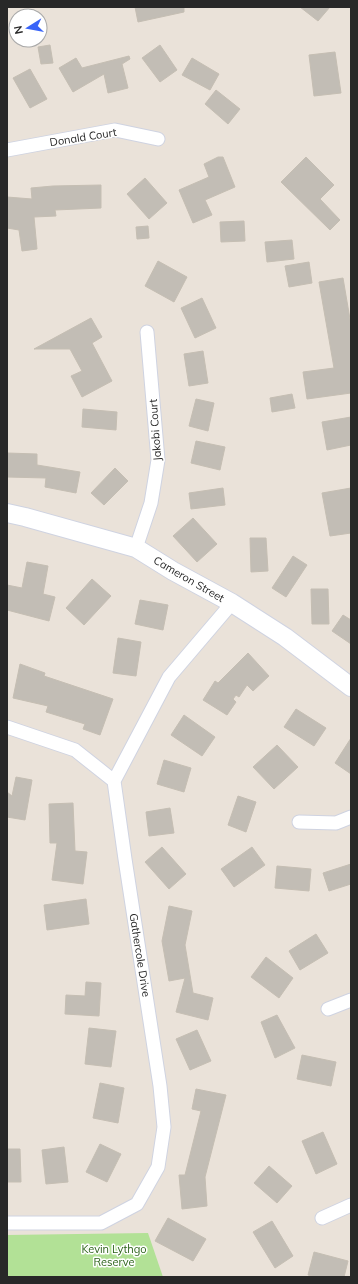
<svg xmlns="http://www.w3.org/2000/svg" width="358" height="1284" viewBox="0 0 358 1284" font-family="Mulish,sans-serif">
  <rect width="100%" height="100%" fill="#eae2d9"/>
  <path fill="#b2e196" d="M 148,1233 L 163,1277 L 7,1277 L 7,1235 Z"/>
  <path fill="#c2bdb5" stroke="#c5beb3" d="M 135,7 L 184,7 L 184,12 L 138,22 Z
    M 300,7 L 330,7 L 318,21 Z
    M 50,45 L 53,63 L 41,64 L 38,47 Z
    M 160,45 L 177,70 L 160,82 L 142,58 Z
    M 335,52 L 341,93 L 314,96 L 309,55 Z
    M 129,56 L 130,59 L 122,64 L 128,88 L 108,93 L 104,74 L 73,92 L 59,68 L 76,58 L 82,68 Z
    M 192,58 L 219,74 L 210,90 L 182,75 Z
    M 30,69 L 47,99 L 30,108 L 13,78 Z
    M 216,90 L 240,109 L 228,124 L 205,104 Z
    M 218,157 L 223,157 L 235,187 L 205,200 L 212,215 L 193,223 L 179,190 L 209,177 L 204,164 Z
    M 306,157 L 334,185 L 320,199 L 340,220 L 330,230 L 281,182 Z
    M 145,178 L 167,203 L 149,219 L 127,194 Z
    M 101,185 L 101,208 L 55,210 L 56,216 L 34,217 L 37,249 L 22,251 L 19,230 L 7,228 L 7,197 L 32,199 L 31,188 L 53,186 Z
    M 244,221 L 245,241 L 221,242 L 220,222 Z
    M 148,226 L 149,238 L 137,239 L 136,227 Z
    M 292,240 L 294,259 L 267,262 L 265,242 Z
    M 158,261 L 187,277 L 174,302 L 145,286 Z
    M 309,262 L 312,283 L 289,287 L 285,266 Z
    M 343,278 L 351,325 L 351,393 L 307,399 L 303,372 L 334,368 L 319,282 Z
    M 202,298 L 216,328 L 195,338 L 181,308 Z
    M 91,318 L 102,337 L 92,343 L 112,381 L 82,397 L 71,376 L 82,371 L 70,349 L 34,349 Z
    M 203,351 L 208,383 L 189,386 L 184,354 Z
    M 292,394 L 295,408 L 272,412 L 270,398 Z
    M 196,399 L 214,403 L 208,431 L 189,426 Z
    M 83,409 L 117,412 L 116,430 L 82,427 Z
    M 351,417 L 351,445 L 327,450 L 322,422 Z
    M 196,441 L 225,447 L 220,470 L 191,463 Z
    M 7,453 L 37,454 L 37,465 L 80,472 L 76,493 L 45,487 L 46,478 L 7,477 Z
    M 115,468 L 128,481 L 104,505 L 91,493 Z
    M 223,488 L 225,505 L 191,509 L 189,493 Z
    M 351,488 L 351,533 L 330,536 L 322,493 Z
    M 193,518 L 217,544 L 197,562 L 173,536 Z
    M 250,538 L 266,538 L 268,571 L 251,572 Z
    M 293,556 L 307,565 L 286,597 L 272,588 Z
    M 27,562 L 48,566 L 43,594 L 55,597 L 49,621 L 7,610 L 7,585 L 22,588 Z
    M 92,579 L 111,596 L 84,625 L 66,608 Z
    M 311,589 L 328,589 L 329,624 L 312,624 Z
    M 140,600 L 168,605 L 163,630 L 135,624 Z
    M 343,615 L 351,620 L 351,644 L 332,631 Z
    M 118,638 L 141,642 L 136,676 L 113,673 Z
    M 248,653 L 269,676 L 253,691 L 247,685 L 239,697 L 236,695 L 233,699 L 236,702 L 227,715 L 203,700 L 215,681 L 218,683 Z
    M 20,664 L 45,673 L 44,676 L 113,699 L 100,735 L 83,729 L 85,724 L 46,712 L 48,706 L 13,698 Z
    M 296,709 L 326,728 L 314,746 L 284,727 Z
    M 184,715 L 215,737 L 202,756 L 171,735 Z
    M 351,738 L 351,774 L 335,763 Z
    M 277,745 L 298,767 L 274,789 L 253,767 Z
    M 164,760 L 191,768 L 184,792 L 157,784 Z
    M 16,777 L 32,780 L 25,820 L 7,817 L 7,792 L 12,796 Z
    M 238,796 L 256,802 L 246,832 L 228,825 Z
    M 73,803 L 75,851 L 87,852 L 83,884 L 52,880 L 57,843 L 50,843 L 49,804 Z
    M 170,808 L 174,833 L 149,836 L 146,812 Z
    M 162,847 L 186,874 L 169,889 L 145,862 Z
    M 252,847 L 265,865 L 234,887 L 221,869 Z
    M 351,864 L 351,884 L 329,891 L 323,873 Z
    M 277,866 L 311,869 L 309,891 L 275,888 Z
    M 86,899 L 89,924 L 47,930 L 44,905 Z
    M 169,906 L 192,911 L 185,945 L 193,993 L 213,998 L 208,1020 L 176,1012 L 185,978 L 169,981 L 162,941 Z
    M 316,934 L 328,953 L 300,970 L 289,951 Z
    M 266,957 L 293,978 L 279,998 L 251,977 Z
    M 86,982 L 101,983 L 99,1016 L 65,1014 L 66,995 L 85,996 Z
    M 277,1015 L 295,1048 L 275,1058 L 261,1022 Z
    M 89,1028 L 116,1031 L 111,1067 L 85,1064 Z
    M 197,1030 L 211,1061 L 190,1070 L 176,1039 Z
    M 302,1055 L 336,1062 L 331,1086 L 297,1079 Z
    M 100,1083 L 124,1088 L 118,1123 L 93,1118 Z
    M 196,1089 L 226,1095 L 205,1177 L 207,1206 L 182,1209 L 179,1175 L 185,1175 L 201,1111 L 192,1109 Z
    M 323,1132 L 337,1164 L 316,1174 L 302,1141 Z
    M 100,1144 L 121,1154 L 107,1182 L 86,1172 Z
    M 64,1147 L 68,1182 L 46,1184 L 42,1150 Z
    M 7,1149 L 20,1149 L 21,1182 L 7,1182 Z
    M 269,1166 L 292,1186 L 277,1203 L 254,1183 Z
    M 168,1218 L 206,1239 L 193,1261 L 155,1241 Z
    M 272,1221 L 293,1256 L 275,1268 L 253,1232 Z
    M 314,1252 L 348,1261 L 344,1277 L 316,1277 L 308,1275 Z"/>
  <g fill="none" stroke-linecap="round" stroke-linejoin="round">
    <g stroke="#cfd3e1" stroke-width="15">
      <path id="street" d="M 7,150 L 115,130 L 158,139
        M 136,548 L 151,503 L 158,460 L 147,332
        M 7,727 L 75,750 L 114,781
        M 299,822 L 336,823 L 351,817
        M 328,1009 L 351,1000
        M 322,1218 L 351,1205
        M 7,1223 L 101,1223 L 137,1204 L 158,1167 L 164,1127 L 160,1086 L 125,859 L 114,781 L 169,677 L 232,603"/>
    </g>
    <g stroke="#cfd3e1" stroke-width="20">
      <path id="secondary" d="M 7,513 L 25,517 L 136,548 L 173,571 L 232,603 L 285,637 L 351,687"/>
    </g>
    <use href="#street" stroke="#fff" stroke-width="13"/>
    <use href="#secondary" stroke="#fff" stroke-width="18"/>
  </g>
  <g text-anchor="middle" stroke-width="3" stroke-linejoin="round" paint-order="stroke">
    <g font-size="11" fill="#282828" stroke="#fff">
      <text transform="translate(83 137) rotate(-9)" y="4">Donald Court</text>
      <text transform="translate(155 430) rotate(-94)" y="4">Jakobi Court</text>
      <text transform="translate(189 579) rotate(30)" y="4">Cameron Street</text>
      <text transform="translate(140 955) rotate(81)" y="4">Gathercole Drive</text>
    </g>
    <g font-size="11" fill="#2c631a" stroke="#fff">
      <text x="114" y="1253">Kevin Lythgo<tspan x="114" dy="13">Reserve</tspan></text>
    </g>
  </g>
  <rect width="358" height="1284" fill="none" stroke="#282828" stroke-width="16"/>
  <g transform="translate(28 28) rotate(259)"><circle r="19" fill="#ffffff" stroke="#a9a9a9"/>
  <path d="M0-3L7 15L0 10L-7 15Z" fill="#3964f8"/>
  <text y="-6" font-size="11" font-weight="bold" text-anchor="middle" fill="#282828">N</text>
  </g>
</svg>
